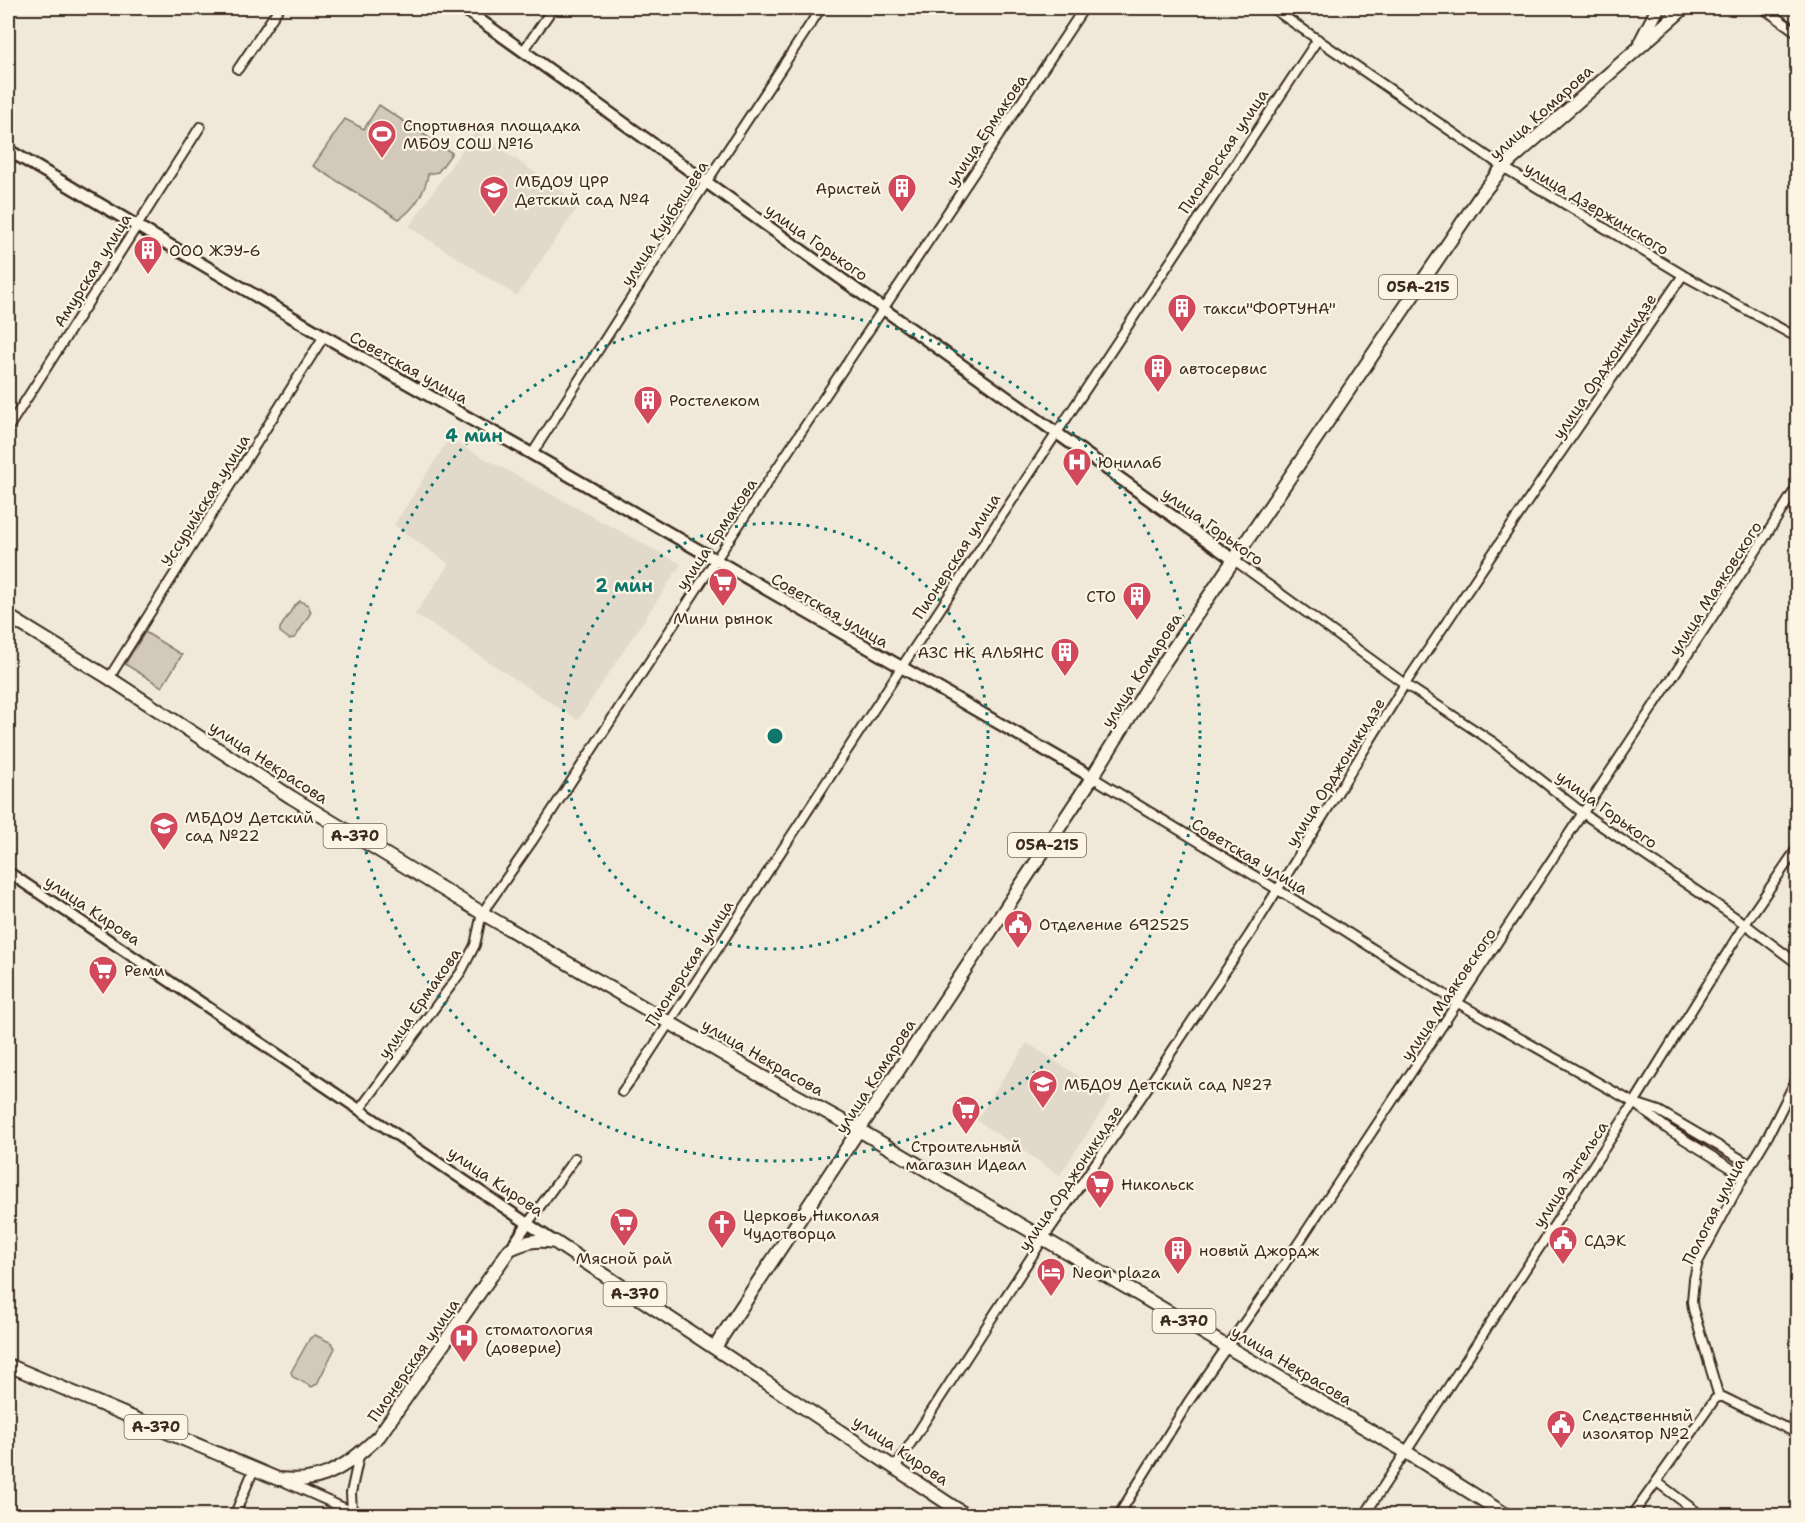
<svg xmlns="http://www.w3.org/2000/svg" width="1805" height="1523" viewBox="0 0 1805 1523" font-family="'Shantell Sans',sans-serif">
  <rect width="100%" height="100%" fill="#f0e9d9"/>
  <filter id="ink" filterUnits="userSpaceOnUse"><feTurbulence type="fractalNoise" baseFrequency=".0167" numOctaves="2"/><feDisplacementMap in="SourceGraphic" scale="12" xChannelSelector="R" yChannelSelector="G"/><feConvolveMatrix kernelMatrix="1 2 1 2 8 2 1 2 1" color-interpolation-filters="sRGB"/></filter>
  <g filter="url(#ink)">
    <path fill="#e1d9c9" d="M 475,131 L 580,204 L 517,296 L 409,227 Z
      M 449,439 L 681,564 L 578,720 L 415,614 L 449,564 L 394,525 Z
      M 1027,1043 L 1111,1097 L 1060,1175 L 976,1120 Z"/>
    <path fill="#d2c9ba" stroke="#867a6c" stroke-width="1.5" d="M 379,105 L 452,153 L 438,172 L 428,174 C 426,190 414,210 399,219 L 313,166 L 345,119 L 364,129 Z
      M 300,601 L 308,605 L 311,612 L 297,635 L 294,638 L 289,639 L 280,632 L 280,628 L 294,606 Z
      M 145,632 L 182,655 L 162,687 L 125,664 Z
      M 315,1335 L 332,1343 L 335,1348 L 317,1384 L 312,1387 L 293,1377 L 291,1372 L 310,1338 Z"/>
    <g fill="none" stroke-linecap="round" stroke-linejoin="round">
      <g stroke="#3b2a1e" stroke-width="12">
        <path id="minor" d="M 1272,8 L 1503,167 L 1683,275 L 1798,338
          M 1763,8 L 1798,33
          M 524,50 L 553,8
          M 238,69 L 279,8
          M 8,428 L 200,127
          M 532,454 L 667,242 L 821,8
          M 1234,560 L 1405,684 L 1493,742 L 1584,814 L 1745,924 L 1798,964
          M 109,678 L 324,336
          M 1092,777 L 1339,927 L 1458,1003 L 1634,1103 L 1669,1130 L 1744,1176
          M 622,1092 L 641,1066 L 897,674 L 1318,39
          M 1641,1105 L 1659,1111 L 1751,1165
          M 360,1109 L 461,972 L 475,945 L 482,913 L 533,840 L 715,561 L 1084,8
          M 528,1223 L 575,1158
          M 1719,1397 L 1693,1309 L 1692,1301 L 1694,1279 L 1698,1262 L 1744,1176 L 1768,1136 L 1798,1076
          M 1719,1397 L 1723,1397 L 1798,1434
          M 896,1466 L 1043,1239 L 1142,1096 L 1250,934 L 1405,684 L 1542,480 L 1683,275
          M 285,1482 L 362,1516
          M 1657,1482 L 1702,1516
          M 352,1511 L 351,1493 L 359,1456
          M 234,1516 L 254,1469
          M 1118,1516 L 1189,1401 L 1274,1280 L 1756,551 L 1798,485
          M 1364,1516 L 1634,1103 L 1745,924 L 1798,847
          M 1632,1516 L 1715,1399 L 1719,1397"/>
      </g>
      <g stroke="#3b2a1e" stroke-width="14">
        <path id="tertiary" d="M 8,872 L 555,1242
          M 511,1248 L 528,1223"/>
      </g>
      <g stroke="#3b2a1e" stroke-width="15">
        <path id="secondary" d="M 463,8 L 1234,560
          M 8,9 L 9,8
          M 8,150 L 324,336 L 532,454 L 1092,777"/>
      </g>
      <g stroke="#3b2a1e" stroke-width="16">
        <path id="primary" d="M 8,616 L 109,678 L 291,797 L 482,913 L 759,1075 L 859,1130"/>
      </g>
      <g stroke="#3b2a1e" stroke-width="16">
        <path id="trunk" d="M 1641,41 L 1658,8
          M 859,1130 L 1406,1452 L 1508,1516
          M 715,1347 L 1088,784 L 1153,679 L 1481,195 L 1503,167 L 1684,8
          M 8,1365 L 278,1479 C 287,1479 297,1481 307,1479 C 335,1476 359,1455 379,1436 L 510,1249 C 528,1241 536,1239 555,1242 L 967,1516"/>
      </g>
      <use href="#minor" stroke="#fcf5e5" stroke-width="8"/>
      <use href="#tertiary" stroke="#fcf5e5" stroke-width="9"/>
      <use href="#secondary" stroke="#fcf5e5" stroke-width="10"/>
      <use href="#primary" stroke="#fcf5e5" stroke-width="12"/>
      <use href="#trunk" stroke="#fcf5e5" stroke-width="12"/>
    </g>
  </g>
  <g fill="none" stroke="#0f766e" stroke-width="3" stroke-dasharray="3 6">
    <circle cx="775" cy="736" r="213"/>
    <circle cx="775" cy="736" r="425"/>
  </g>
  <defs>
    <g id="stadium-pin" transform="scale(1.5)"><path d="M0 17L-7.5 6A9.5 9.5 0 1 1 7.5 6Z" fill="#d1495b" stroke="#fcf5e5"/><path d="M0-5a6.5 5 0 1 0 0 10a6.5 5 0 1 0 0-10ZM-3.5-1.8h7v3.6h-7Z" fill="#fff"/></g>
    <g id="building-pin" transform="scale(1.5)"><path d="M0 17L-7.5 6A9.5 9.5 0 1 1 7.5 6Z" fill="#d1495b" stroke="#fcf5e5"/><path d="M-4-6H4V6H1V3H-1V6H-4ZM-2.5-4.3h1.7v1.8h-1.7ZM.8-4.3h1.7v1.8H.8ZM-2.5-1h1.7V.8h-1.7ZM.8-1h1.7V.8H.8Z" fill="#fff"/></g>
    <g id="school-pin" transform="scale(1.5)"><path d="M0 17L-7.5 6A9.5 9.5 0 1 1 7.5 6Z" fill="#d1495b" stroke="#fcf5e5"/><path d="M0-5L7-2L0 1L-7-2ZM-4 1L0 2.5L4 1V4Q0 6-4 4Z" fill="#fff"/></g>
    <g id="hospital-pin" transform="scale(1.5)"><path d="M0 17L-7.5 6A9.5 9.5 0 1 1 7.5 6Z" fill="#d1495b" stroke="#fcf5e5"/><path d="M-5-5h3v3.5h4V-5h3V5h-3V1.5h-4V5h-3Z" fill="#fff"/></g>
    <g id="supermarket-pin" transform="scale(1.5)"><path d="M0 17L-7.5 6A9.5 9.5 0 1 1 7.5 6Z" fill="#d1495b" stroke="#fcf5e5"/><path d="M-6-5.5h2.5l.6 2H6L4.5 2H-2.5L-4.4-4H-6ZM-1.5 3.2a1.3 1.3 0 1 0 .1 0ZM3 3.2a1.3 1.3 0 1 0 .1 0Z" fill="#fff"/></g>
    <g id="civic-pin" transform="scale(1.5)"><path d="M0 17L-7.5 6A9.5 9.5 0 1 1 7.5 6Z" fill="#d1495b" stroke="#fcf5e5"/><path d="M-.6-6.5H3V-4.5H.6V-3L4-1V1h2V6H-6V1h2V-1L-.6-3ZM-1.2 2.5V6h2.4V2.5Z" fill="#fff"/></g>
    <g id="church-pin" transform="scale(1.5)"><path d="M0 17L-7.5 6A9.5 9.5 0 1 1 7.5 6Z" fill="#d1495b" stroke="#fcf5e5"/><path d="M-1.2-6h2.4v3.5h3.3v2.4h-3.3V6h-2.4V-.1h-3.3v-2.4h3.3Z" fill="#fff"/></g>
    <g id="hotel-pin" transform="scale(1.5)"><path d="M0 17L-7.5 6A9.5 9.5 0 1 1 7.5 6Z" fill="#d1495b" stroke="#fcf5e5"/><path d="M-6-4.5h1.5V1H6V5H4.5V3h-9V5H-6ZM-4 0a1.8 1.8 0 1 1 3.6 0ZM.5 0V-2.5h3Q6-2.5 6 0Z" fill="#fff"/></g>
  </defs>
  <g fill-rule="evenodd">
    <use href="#stadium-pin" x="382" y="134"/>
    <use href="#building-pin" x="902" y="188"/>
    <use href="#school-pin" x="494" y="190"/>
    <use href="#building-pin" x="148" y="250"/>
    <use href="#building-pin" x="1182" y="308"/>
    <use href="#building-pin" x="1158" y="368"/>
    <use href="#building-pin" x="648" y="400"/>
    <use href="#hospital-pin" x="1077" y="462"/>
    <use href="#supermarket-pin" x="723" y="582"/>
    <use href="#building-pin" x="1137" y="596"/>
    <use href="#building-pin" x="1065" y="652"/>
    <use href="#school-pin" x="164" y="826"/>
    <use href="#civic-pin" x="1018" y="924"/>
    <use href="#supermarket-pin" x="103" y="970"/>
    <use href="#school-pin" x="1043" y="1084"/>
    <use href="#supermarket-pin" x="966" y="1110"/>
    <use href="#supermarket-pin" x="1100" y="1184"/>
    <use href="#supermarket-pin" x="624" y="1222"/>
    <use href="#church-pin" x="722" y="1224"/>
    <use href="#civic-pin" x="1563" y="1240"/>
    <use href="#building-pin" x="1178" y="1250"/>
    <use href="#hotel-pin" x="1051" y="1272"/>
    <use href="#hospital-pin" x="464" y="1338"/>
    <use href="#civic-pin" x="1561" y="1424"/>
  </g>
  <g text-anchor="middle" stroke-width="4.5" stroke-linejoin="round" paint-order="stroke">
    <g fill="#fcf5e5" stroke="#75675a" stroke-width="1.5">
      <rect x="1379" y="275" width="78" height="24" rx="4.5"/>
      <rect x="323.5" y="824" width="63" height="24" rx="4.5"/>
      <rect x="1008" y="833" width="78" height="24" rx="4.5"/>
      <rect x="603.5" y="1282" width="63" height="24" rx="4.5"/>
      <rect x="1152.5" y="1309" width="63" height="24" rx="4.5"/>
      <rect x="124.5" y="1415" width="63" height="24" rx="4.5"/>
    </g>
    <g font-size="15" font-weight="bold" fill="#3b2a1e">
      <text x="1418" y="292">05А-215</text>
      <text x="355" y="841">А-370</text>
      <text x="1047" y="850">05А-215</text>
      <text x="635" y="1299">А-370</text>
      <text x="1184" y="1326">А-370</text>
      <text x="156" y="1432">А-370</text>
    </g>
    <g font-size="16" fill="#3b2a1e" stroke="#fcf5e5">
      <text transform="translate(1541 112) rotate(-42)" y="6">улица Комарова</text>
      <text transform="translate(986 130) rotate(-56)" y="6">улица Ермакова</text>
      <text transform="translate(1223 151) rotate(-56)" y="6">Пионерская улица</text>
      <text transform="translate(1597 208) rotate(31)" y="6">улица Дзержинского</text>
      <text transform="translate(664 223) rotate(-57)" y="6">улица Куйбышева</text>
      <text transform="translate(817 242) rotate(35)" y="6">улица Горького</text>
      <text transform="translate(92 270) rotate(-58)" y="6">Амурская улица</text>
      <text transform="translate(1604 366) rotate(-56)" y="6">улица Орджоникидзе</text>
      <text transform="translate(409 367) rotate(29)" y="6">Советская улица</text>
      <text transform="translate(205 500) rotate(-58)" y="6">Уссурийская улица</text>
      <text transform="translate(1213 526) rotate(36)" y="6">улица Горького</text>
      <text transform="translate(716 534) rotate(-56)" y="6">улица Ермакова</text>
      <text transform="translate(956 556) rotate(-57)" y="6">Пионерская улица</text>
      <text transform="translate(1715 588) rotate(-57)" y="6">улица Маяковского</text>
      <text transform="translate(830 610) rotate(30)" y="6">Советская улица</text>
      <text transform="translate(1141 670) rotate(-57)" y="6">улица Комарова</text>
      <text transform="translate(269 762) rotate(33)" y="6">улица Некрасова</text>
      <text transform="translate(1335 772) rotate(-58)" y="6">улица Орджоникидзе</text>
      <text transform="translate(1607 809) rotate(36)" y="6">улица Горького</text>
      <text transform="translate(1250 856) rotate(31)" y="6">Советская улица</text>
      <text transform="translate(93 910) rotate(34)" y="6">улица Кирова</text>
      <text transform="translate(689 963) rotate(-57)" y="6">Пионерская улица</text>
      <text transform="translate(1448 994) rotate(-56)" y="6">улица Маяковского</text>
      <text transform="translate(419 1003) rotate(-55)" y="6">улица Ермакова</text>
      <text transform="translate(763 1057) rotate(30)" y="6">улица Некрасова</text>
      <text transform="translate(875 1076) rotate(-57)" y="6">улица Комарова</text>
      <text transform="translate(1570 1174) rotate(-57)" y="6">улица Энгельса</text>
      <text transform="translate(1070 1178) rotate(-56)" y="6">улица Орджоникидзе</text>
      <text transform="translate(496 1181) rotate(34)" y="6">улица Кирова</text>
      <text transform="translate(1713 1211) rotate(-63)" y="6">Пологая улица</text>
      <text transform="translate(413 1360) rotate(-55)" y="6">Пионерская улица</text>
      <text transform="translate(1292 1365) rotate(31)" y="6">улица Некрасова</text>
      <text transform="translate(901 1450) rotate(34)" y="6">улица Кирова</text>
    </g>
    <g font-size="16" fill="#3b2a1e" stroke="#fcf5e5" text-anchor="start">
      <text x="403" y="131">Спортивная площадка<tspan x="403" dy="18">МБОУ СОШ №16</tspan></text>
      <text x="515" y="187">МБДОУ ЦРР<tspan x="515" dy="18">Детский сад №4</tspan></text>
      <text x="881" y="194" text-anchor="end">Аристей</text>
      <text x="169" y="256">ООО ЖЭУ-6</text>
      <text x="1203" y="314">такси"ФОРТУНА"</text>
      <text x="1179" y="374">автосервис</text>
      <text x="669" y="406">Ростелеком</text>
      <text x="1098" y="468">Юнилаб</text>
      <text x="1116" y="602" text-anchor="end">СТО</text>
      <text x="723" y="624" text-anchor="middle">Мини рынок</text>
      <text x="1044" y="658" text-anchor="end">АЗС НК АЛЬЯНС</text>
      <text x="185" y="823">МБДОУ Детский<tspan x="185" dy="18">сад №22</tspan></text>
      <text x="1039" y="930">Отделение 692525</text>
      <text x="124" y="976">Реми</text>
      <text x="1064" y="1090">МБДОУ Детский сад №27</text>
      <text x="966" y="1152" text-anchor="middle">Строительный<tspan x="966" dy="18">магазин Идеал</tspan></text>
      <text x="1121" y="1190">Никольск</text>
      <text x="743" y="1221">Церковь Николая<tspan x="743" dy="18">Чудотворца</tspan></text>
      <text x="1584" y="1246">СДЭК</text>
      <text x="1199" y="1256">новый Джордж</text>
      <text x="624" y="1264" text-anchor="middle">Мясной рай</text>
      <text x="1072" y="1278">Neon plaza</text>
      <text x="485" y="1335">стоматология<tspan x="485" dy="18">(доверие)</tspan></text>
      <text x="1582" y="1421">Следственный<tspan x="1582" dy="18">изолятор №2</tspan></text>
    </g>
  </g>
  <circle cx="775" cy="736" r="9" fill="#0f766e" stroke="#fcf5e5" stroke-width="3"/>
  <g font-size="18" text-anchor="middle" font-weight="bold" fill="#0f766e" stroke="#fcf5e5" stroke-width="4.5" stroke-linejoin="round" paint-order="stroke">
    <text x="474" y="442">4 мин</text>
    <text x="624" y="592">2 мин</text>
  </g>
  <rect width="1805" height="1523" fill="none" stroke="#fcf5e5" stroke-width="30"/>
  <rect x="15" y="15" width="1775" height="1493" fill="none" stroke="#3b2a1e" stroke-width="2" filter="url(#ink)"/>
</svg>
